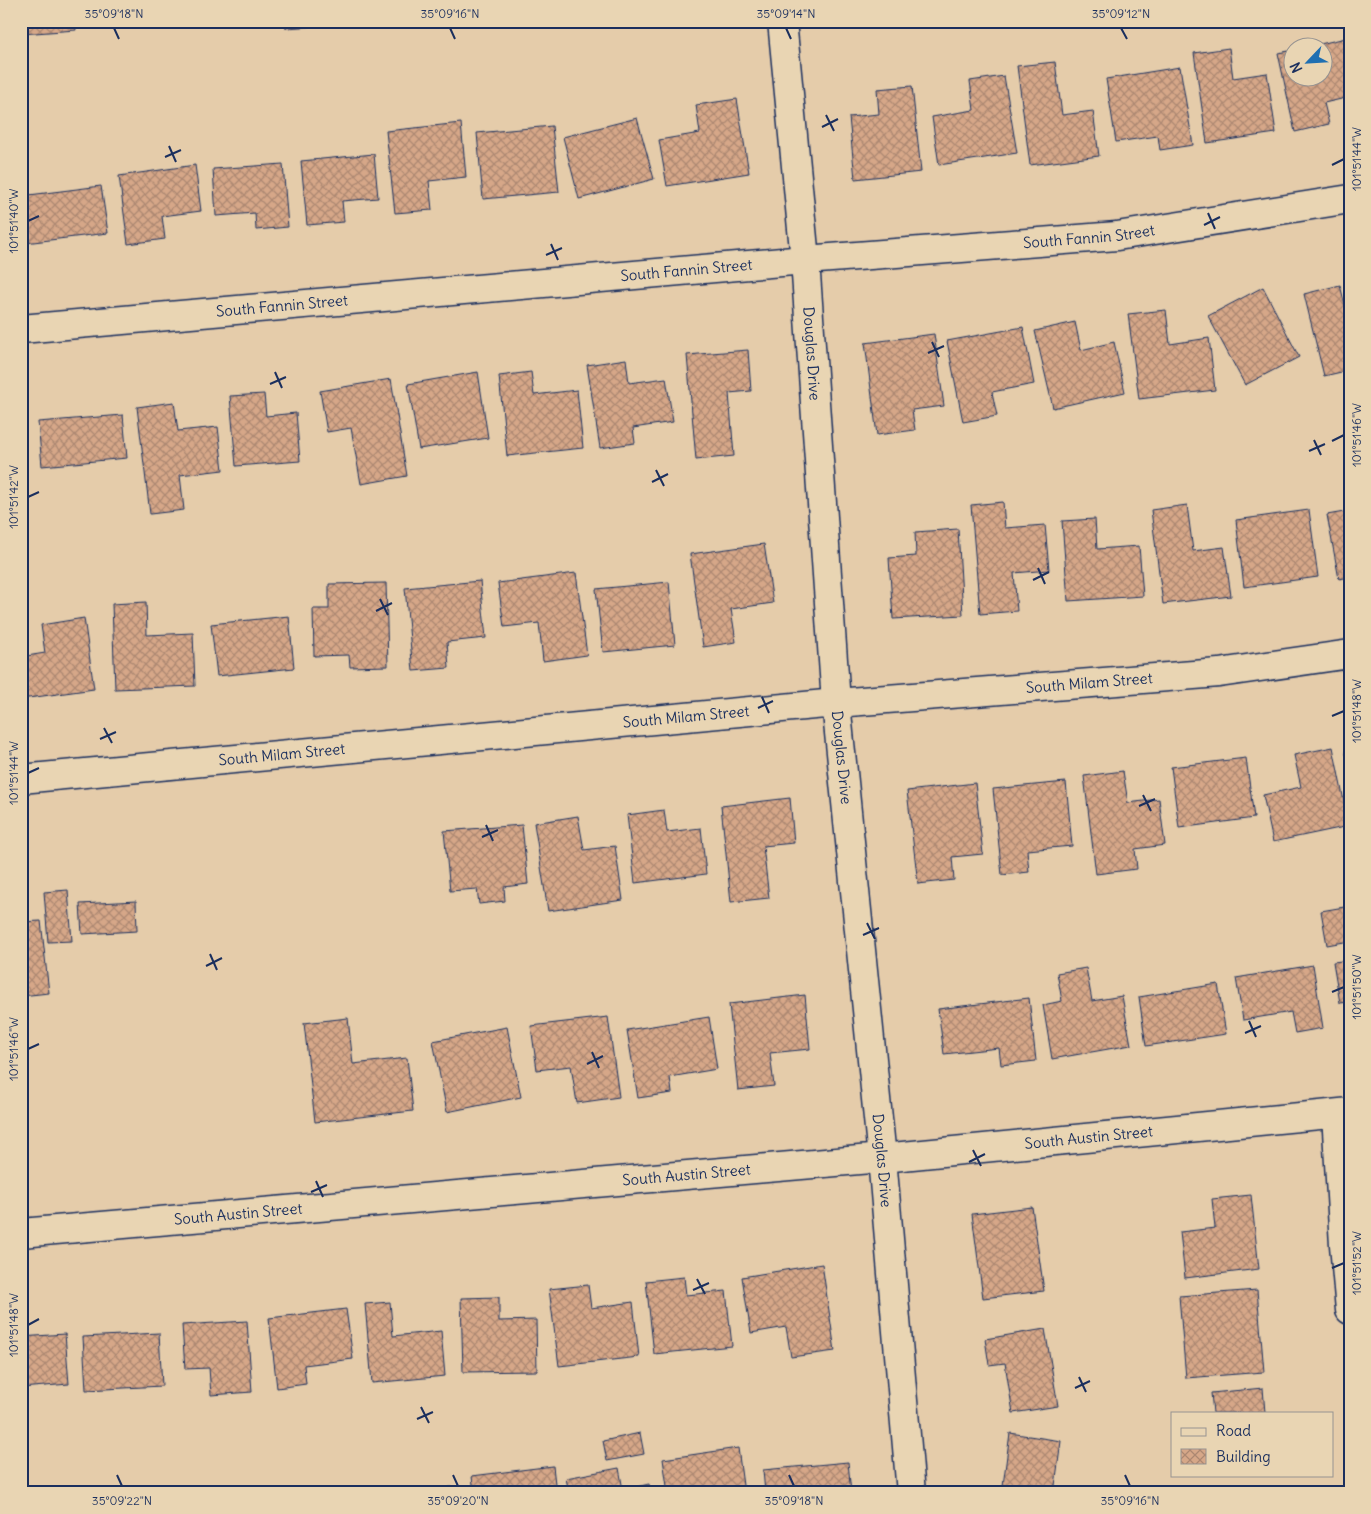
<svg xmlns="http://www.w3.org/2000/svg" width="1371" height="1514" viewBox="0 0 1371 1514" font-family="Delius,sans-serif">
  <defs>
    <pattern id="building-cross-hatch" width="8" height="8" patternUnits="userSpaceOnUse" patternTransform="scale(1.25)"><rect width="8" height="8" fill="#d6a788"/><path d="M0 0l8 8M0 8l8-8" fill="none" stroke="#ad8872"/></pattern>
  </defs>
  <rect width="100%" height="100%" fill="#e5ccaa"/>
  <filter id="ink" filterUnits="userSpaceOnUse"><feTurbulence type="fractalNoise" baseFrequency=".02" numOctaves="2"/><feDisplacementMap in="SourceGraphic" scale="10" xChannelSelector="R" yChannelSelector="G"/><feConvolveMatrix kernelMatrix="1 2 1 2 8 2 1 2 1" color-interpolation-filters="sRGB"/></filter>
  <g filter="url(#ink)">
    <path fill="url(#building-cross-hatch)" stroke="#1b2f5e" d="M 21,21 L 75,21 L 76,30 L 21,34 Z
      M 285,21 L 333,21 L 333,25 L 286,28 Z
      M 1350,37 L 1350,97 L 1324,103 L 1329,124 L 1295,132 L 1278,53 L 1294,50 L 1294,78 L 1324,78 L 1324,48 L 1303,48 Z
      M 1229,48 L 1233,78 L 1267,73 L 1276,133 L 1207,143 L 1194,53 Z
      M 1055,62 L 1062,115 L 1093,111 L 1099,156 L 1030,165 L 1017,66 Z
      M 1180,67 L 1193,145 L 1160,150 L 1158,136 L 1116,142 L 1106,79 Z
      M 1004,76 L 1017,153 L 939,165 L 932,117 L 974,110 L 970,81 Z
      M 912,86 L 921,172 L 855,179 L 849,117 L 879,114 L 877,89 Z
      M 737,99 L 749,173 L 667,186 L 659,140 L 700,133 L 696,105 Z
      M 637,118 L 654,179 L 579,199 L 563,137 Z
      M 461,123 L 466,177 L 429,181 L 432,210 L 395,213 L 386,131 Z
      M 552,126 L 559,192 L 483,199 L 477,133 Z
      M 374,154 L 378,198 L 342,201 L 344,222 L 307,225 L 301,161 Z
      M 283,164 L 288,227 L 256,230 L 255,213 L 216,216 L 213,169 Z
      M 195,165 L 201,211 L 162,216 L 165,239 L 128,244 L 119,176 Z
      M 101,186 L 108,233 L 25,243 L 21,216 L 21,196 Z
      M 1340,285 L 1349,321 L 1350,321 L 1350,370 L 1324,376 L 1304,294 Z
      M 1263,287 L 1299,357 L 1245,385 L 1208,316 Z
      M 1166,310 L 1170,344 L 1209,338 L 1215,390 L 1139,399 L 1128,314 Z
      M 1075,322 L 1081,350 L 1114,342 L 1125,392 L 1053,408 L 1035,331 Z
      M 1023,327 L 1034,384 L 992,392 L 997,416 L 963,422 L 947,341 Z
      M 934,334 L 944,406 L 912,410 L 915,430 L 877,435 L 865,343 Z
      M 748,350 L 751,391 L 729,393 L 734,456 L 696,460 L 687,355 Z
      M 626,359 L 629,383 L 666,378 L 673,422 L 633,428 L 635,443 L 600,448 L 587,365 Z
      M 478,372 L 488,438 L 419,449 L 408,384 Z
      M 531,372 L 534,395 L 577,390 L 583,448 L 507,456 L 499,376 Z
      M 391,379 L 407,476 L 361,484 L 351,428 L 327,432 L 320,391 Z
      M 264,394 L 266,416 L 296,413 L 300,461 L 236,466 L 230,396 Z
      M 174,402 L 178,431 L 218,427 L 223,470 L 180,475 L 184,510 L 150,514 L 137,407 Z
      M 123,415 L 127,458 L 42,466 L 38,422 Z
      M 1003,502 L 1005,528 L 1045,525 L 1049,570 L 1014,573 L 1017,611 L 980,614 L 971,505 Z
      M 1187,505 L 1193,551 L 1224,547 L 1231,596 L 1163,604 L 1151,510 Z
      M 1309,510 L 1318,577 L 1244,587 L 1236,520 Z
      M 1350,511 L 1350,577 L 1339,579 L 1327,515 Z
      M 1095,519 L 1097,549 L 1139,546 L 1143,596 L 1068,601 L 1062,521 Z
      M 958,529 L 963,615 L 893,619 L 889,558 L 916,556 L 915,532 Z
      M 764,544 L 773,603 L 731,609 L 736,642 L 703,647 L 690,554 Z
      M 576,573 L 587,655 L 543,661 L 539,623 L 504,627 L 498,583 Z
      M 480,581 L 486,638 L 447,642 L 449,668 L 413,671 L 405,588 Z
      M 669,582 L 675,645 L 603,652 L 596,589 Z
      M 386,583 L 388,666 L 350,667 L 349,655 L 314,656 L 313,609 L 329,609 L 329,584 Z
      M 146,602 L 147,635 L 193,633 L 195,686 L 115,689 L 112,604 Z
      M 289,616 L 294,668 L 217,676 L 211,624 Z
      M 84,618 L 94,689 L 21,699 L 21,657 L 45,653 L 41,625 Z
      M 1333,747 L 1349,826 L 1273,842 L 1263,795 L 1301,787 L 1294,755 Z
      M 1350,749 L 1350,767 L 1345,751 Z
      M 1246,758 L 1254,818 L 1179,828 L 1171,767 Z
      M 1123,771 L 1128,803 L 1159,799 L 1165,845 L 1135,849 L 1137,869 L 1096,874 L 1084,776 Z
      M 1066,782 L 1072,846 L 1027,850 L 1029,872 L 1002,875 L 993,789 Z
      M 975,783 L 983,854 L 952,857 L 954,880 L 918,884 L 907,791 Z
      M 790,798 L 794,843 L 763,846 L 769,898 L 731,902 L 721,806 Z
      M 664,810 L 667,832 L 701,828 L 706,874 L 635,883 L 627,815 Z
      M 578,816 L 584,850 L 615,846 L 623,900 L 548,911 L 534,823 Z
      M 522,825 L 528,884 L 504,887 L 505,901 L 479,904 L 477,889 L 450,891 L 444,831 Z
      M 68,890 L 72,941 L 48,942 L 44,892 Z
      M 136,901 L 137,931 L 82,934 L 80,904 Z
      M 1350,906 L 1350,941 L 1327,945 L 1321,911 Z
      M 41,921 L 49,993 L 21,996 L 21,922 Z
      M 1350,960 L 1350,1002 L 1340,1003 L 1333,962 Z
      M 1313,965 L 1323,1028 L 1295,1033 L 1291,1012 L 1243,1020 L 1236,978 Z
      M 1086,968 L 1092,1001 L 1122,996 L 1131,1045 L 1052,1059 L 1043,1005 L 1062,1001 L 1057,973 Z
      M 1218,984 L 1226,1034 L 1146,1046 L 1139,997 Z
      M 805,995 L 810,1049 L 770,1053 L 774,1086 L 738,1090 L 729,1004 Z
      M 1029,998 L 1036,1061 L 1001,1065 L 999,1048 L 944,1054 L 938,1009 Z
      M 608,1017 L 619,1097 L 577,1103 L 571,1066 L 537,1070 L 531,1026 Z
      M 709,1017 L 717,1069 L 670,1077 L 672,1093 L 638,1098 L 627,1030 Z
      M 348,1018 L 353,1064 L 407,1058 L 413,1111 L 315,1122 L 304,1023 Z
      M 507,1027 L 521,1097 L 447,1112 L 433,1041 Z
      M 1251,1195 L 1259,1269 L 1185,1278 L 1180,1232 L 1215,1228 L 1212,1199 Z
      M 1032,1207 L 1044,1291 L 983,1298 L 972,1214 Z
      M 822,1264 L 835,1351 L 791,1357 L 786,1327 L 751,1333 L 742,1277 Z
      M 684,1277 L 686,1295 L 726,1291 L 732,1346 L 654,1354 L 646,1281 Z
      M 588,1285 L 591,1308 L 633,1302 L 639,1357 L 559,1366 L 549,1289 Z
      M 1257,1290 L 1264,1372 L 1186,1378 L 1179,1296 Z
      M 499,1297 L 499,1321 L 536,1320 L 537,1371 L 463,1372 L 461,1298 Z
      M 390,1302 L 393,1336 L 441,1331 L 445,1376 L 372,1383 L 365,1304 Z
      M 346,1309 L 353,1359 L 304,1365 L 306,1384 L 277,1388 L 269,1318 Z
      M 247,1321 L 252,1392 L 211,1395 L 209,1368 L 185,1369 L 182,1325 Z
      M 1045,1329 L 1058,1406 L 1013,1413 L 1005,1363 L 989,1365 L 985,1339 Z
      M 159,1333 L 162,1386 L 86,1390 L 83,1337 Z
      M 65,1334 L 69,1384 L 21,1388 L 21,1337 Z
      M 1263,1388 L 1265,1413 L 1213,1413 L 1211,1393 Z
      M 640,1433 L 644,1454 L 607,1461 L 603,1441 Z
      M 1010,1433 L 1061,1441 L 1054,1493 L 1002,1493 Z
      M 738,1448 L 744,1493 L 668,1493 L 663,1459 Z
      M 848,1462 L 851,1493 L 765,1493 L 763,1470 Z
      M 553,1466 L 556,1493 L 474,1493 L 472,1476 Z
      M 619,1468 L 623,1490 L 649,1484 L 651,1493 L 569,1493 L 566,1478 Z
      M 1233,1486 L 1275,1493 L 1232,1493 Z
      M 452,1487 L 453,1493 L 406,1493 Z"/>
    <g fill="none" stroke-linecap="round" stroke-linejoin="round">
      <g stroke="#1b2f5e" stroke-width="31">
        <g id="street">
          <path id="s1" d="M 21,329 L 805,260 L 1117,236 L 1350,199"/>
          <path id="s2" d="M 21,779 L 836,703"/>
          <path d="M 1336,1114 L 1344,1245 L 1350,1310"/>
          <path id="s3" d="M 21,1233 L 882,1158 L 1350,1112"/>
        </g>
      </g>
      <g stroke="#1b2f5e" stroke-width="31">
        <g id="secondary">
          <path id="s4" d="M 782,21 L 805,260 L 836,703 L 882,1158 L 911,1493"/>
          <path id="s5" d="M 836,703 L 1219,673 L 1350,654"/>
        </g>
      </g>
      <use href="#street" stroke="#e9d5b3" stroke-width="28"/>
      <use href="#secondary" stroke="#e9d5b3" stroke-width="28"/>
    </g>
  </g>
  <path fill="none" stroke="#1b2f5e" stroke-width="2" d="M 114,28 L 119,39M 450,28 L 455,39M 786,28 L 791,39M 1121,28 L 1127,39M 826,115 L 834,131M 822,127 L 838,119M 169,146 L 176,162M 165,157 L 181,150M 1332,165 L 1344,159M 1208,213 L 1215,229M 28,221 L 39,216M 1204,225 L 1220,217M 551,244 L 558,260M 546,255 L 562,248M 932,342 L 939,357M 928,353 L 944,346M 275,372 L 282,388M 270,384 L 286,377M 1314,440 L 1321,455M 1332,441 L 1344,435M 1309,451 L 1325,444M 656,470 L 664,486M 652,482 L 668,474M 28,497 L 39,492M 1038,568 L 1045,584M 1033,580 L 1049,572M 380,599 L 388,615M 376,611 L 392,603M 762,697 L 769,713M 758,708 L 773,701M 1332,716 L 1344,711M 104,728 L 112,743M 100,739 L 116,732M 28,773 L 39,768M 1143,795 L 1151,811M 1139,806 L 1155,799M 486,825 L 493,841M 482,837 L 498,830M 867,923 L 875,939M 863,935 L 879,928M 210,954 L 217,970M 206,966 L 222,958M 1332,992 L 1344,987M 1249,1021 L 1256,1037M 1245,1033 L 1261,1026M 28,1049 L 39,1044M 592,1052 L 599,1068M 587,1064 L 603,1056M 973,1150 L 981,1166M 969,1162 L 985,1154M 316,1181 L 323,1197M 311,1192 L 327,1185M 1332,1268 L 1344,1263M 697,1279 L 705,1294M 693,1290 L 709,1283M 28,1325 L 39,1319M 1079,1377 L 1086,1392M 1075,1388 L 1090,1381M 421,1407 L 429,1423M 417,1419 L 433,1412M 117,1475 L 122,1486M 453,1475 L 458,1486M 789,1475 L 794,1486M 1125,1475 L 1130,1486"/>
  <g text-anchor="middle" stroke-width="5" stroke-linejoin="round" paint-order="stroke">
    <g font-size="15" fill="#1b2f5e" stroke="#e9d5b3">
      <text dy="5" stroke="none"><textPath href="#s1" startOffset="1072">South Fannin Street</textPath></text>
      <text dy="5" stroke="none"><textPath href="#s1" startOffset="668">South Fannin Street</textPath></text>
      <text dy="5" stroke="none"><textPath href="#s1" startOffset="262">South Fannin Street</textPath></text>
      <text dy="5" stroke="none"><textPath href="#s4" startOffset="334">Douglas Drive</textPath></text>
      <text dy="5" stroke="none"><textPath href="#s5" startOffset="254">South Milam Street</textPath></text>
      <text dy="5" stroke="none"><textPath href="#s2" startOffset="668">South Milam Street</textPath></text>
      <text dy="5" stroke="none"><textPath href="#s2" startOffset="262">South Milam Street</textPath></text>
      <text dy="5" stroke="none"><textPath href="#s4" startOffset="739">Douglas Drive</textPath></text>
      <text dy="5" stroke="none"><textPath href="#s3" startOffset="1072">South Austin Street</textPath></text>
      <text dy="5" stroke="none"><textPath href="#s4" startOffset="1144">Douglas Drive</textPath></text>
      <text dy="5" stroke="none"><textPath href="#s3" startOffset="668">South Austin Street</textPath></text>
      <text dy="5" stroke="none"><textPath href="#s3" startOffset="218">South Austin Street</textPath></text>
    </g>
  </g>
  <rect width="1371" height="1514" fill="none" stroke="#e9d5b3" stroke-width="55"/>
  <rect x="1171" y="1412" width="162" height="65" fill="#e9d5b3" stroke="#979391"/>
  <rect x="1181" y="1428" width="25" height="8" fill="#e9d5b3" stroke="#979391"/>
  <text x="1216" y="1436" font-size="15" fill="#1b2f5e">Road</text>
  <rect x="1181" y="1449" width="25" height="15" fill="url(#building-cross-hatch)" stroke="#979391"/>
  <text x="1216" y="1462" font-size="15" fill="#1b2f5e">Building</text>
  <g transform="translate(1308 62) rotate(245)"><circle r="24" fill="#e9d5b3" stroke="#979391"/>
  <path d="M0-4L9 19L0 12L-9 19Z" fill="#1f6fb2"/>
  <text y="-8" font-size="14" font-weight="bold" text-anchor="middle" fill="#1b2f5e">N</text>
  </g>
  <rect x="28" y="28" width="1316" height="1458" fill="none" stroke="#1b2f5e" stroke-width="2"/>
  <g font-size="12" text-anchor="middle" fill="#1b2f5e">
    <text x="114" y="18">35°09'18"N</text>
    <text x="450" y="18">35°09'16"N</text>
    <text x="786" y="18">35°09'14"N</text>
    <text x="1121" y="18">35°09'12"N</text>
    <text transform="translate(1357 159) rotate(-90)" y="4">101°51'44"W</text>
    <text transform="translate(14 221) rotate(-90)" y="4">101°51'40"W</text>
    <text transform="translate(1357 435) rotate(-90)" y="4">101°51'46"W</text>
    <text transform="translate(14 497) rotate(-90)" y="4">101°51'42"W</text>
    <text transform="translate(1357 711) rotate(-90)" y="4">101°51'48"W</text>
    <text transform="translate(14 773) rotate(-90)" y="4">101°51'44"W</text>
    <text transform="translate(1357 987) rotate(-90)" y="4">101°51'50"W</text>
    <text transform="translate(14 1049) rotate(-90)" y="4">101°51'46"W</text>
    <text transform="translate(1357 1263) rotate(-90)" y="4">101°51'52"W</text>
    <text transform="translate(14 1325) rotate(-90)" y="4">101°51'48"W</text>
    <text x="122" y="1505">35°09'22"N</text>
    <text x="458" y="1505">35°09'20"N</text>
    <text x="794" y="1505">35°09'18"N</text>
    <text x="1130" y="1505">35°09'16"N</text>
  </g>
</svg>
